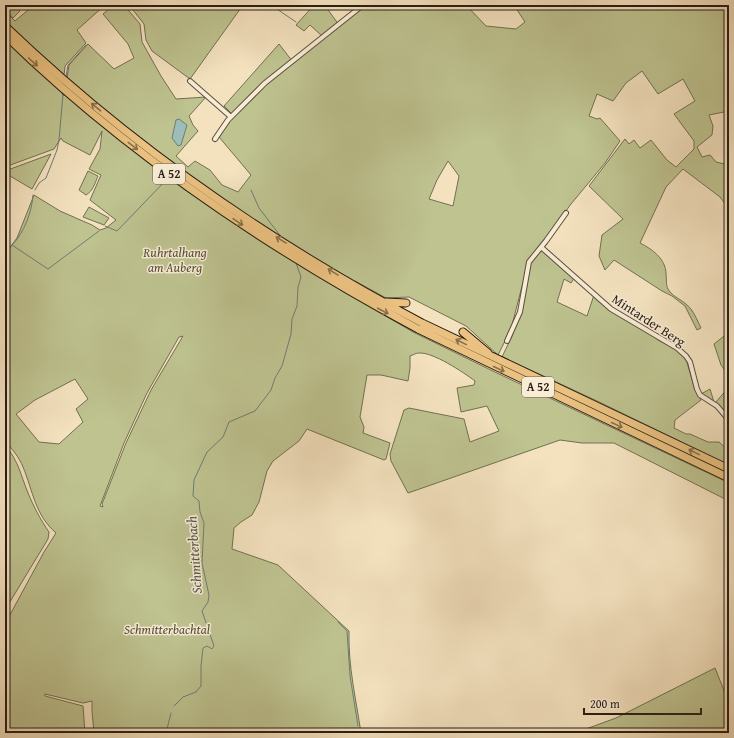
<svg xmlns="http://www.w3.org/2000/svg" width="734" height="738" viewBox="0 0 734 738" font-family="'Gentium Book Plus',serif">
  <rect width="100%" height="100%" fill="#f4e2bf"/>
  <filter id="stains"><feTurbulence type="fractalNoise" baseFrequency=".005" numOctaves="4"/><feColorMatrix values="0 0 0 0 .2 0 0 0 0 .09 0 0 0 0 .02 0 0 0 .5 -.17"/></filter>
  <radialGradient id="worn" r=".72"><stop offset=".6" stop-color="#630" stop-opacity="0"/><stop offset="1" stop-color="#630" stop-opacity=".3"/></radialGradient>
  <path fill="#bec390" stroke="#727052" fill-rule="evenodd" d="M 5,5 L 15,5 L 20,11 L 13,18 L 5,9 Z
    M 34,5 L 105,5 L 77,30 L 86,43 L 65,66 L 62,94 L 64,96 L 69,65 L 88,44 L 114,69 L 134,58 L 128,44 L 103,14 L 114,5 L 124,5 L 140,24 L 142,42 L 161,76 L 176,99 L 206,97 L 189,116 L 193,125 L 198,131 L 176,156 L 188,167 L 195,161 L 210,170 L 222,185 L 238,192 L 251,175 L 219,137 L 223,127 L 234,116 L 224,106 L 279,44 L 293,62 L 323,37 L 310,25 L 304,31 L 296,25 L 314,5 L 328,5 L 326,7 L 339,25 L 354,13 L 350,5 L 466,5 L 486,26 L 516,29 L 525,22 L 514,5 L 729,5 L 729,111 L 709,115 L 713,126 L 712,135 L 697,147 L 702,157 L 710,155 L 716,162 L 729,165 L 729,209 L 720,197 L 683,169 L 666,187 L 640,243 C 652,249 666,259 666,274 C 667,281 665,286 670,292 C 674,297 682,300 687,305 C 694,311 697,320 701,328 L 697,330 L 685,306 L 672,296 L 662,291 L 614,260 L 605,270 L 599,256 L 602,235 L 623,219 L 589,186 L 625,139 L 629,144 L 634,140 L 640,148 L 651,140 L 667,160 L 676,167 L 694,149 L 694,141 L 674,114 L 695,101 L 683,79 L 658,94 L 642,71 L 626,83 L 613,101 L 597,94 L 589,116 L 597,119 L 600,118 L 620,141 L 605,163 L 571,204 L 540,247 L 575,277 L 571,283 L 564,279 L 557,302 L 587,316 L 594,295 L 610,309 L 648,331 L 658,340 L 677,350 L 683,355 L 686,359 L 695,390 L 701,400 L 675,420 L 674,428 L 686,434 L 690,434 L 708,442 L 719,442 L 729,451 L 729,465 L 595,400 L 502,357 L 512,336 L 521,312 L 531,261 L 529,259 L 511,329 L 498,355 L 466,326 L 409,297 L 386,298 L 355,281 L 348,294 L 413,332 L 499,374 L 729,483 L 729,501 L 614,443 L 582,443 L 560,440 L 408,493 L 391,461 L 390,454 L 404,410 L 409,408 L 464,419 L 470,442 L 499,431 L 487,406 L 461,412 L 457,388 L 474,385 L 475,381 C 463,372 433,352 419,353 C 416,353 413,355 410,356 L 410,368 L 408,381 L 381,375 L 367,375 L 360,417 L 364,427 L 363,433 L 390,443 L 386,459 L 384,460 L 307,429 L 299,441 L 273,461 L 267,471 L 259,502 L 252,515 L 241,522 L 234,528 L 232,549 L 278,565 L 349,631 C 348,666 356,699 361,733 L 94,733 L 92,711 L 92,701 L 83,703 L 45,694 L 45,696 L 83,706 L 85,733 L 5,733 L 5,624 L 44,552 L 56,533 C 35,515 33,491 23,467 C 19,457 12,449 5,441 L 5,254 L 17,238 L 34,195 L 60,211 L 92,225 L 100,230 L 106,228 L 116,220 L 90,200 L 101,175 L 89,169 L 100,149 L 102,131 L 90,155 L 63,141 L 61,138 L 54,149 L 5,167 L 5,11 L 15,21 ZM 448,161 L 459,176 L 453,206 L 429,199 L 437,180 ZM 183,336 L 151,390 L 126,443 L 102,504 L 103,507 L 100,506 L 124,443 L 147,393 L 179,337 ZM 75,379 L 88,399 L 76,409 L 83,422 L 59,444 L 39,442 L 16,414 L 35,400 Z
    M 129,5 L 243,5 L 190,79 L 152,51 L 146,40 L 144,24 Z
    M 51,154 L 32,189 L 5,173 L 5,171 Z
    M 88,171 L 98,176 C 95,183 93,191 86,195 L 79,190 Z
    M 89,207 L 109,218 L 104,225 L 83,217 Z
    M 728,333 L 729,334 L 729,376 L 721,365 L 714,344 Z
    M 729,387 L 729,412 L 727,416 L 715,403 Z
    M 710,389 L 714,402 L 701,394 Z
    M 5,445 C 19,462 20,473 28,493 C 34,507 40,519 49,532 L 48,539 L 5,610 Z
    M 715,668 L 729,703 L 729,733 L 575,733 L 616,718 Z"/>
  <path fill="#9dbdb8" stroke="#6e7d76" d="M 179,119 L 187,125 L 181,145 L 178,146 L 172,138 L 176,120 Z"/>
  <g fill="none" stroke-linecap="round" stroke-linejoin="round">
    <path stroke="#6e7d76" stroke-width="1" d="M 271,5 L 296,22
      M 66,77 L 68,65 L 86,45
      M 35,190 L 39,183 L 46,178 L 57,150 L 59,140 L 63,94
      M 251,190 L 259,208 L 282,238
      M 105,226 L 117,231 L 169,177
      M 12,245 C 24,233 32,212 33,195
      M 5,255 L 12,245 L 48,269 L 99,231
      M 338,622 L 347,631 L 350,676 L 358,726
      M 174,706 L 183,697 L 196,692 L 201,686 L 201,666 L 203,648 L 207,646 L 212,649 L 214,646 L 202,611 L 208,602 L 209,595 L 202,563 L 204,523 L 200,512 L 199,501 L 193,496 L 194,480 L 207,452 L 223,437 L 229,422 L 255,411 L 271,390 L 275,378 L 282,366 L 291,334 L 292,319 L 297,306 L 298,287 L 301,277 L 296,263
      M 166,733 L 171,713
      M 358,733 L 359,732"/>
    <g stroke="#5a4e3f" stroke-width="6">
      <path id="minor" d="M 190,81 L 231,117
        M 215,139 L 228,120 L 265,83 L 363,5
        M 541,247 L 611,309 L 677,348 L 686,356 L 690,362 L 697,389 L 700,395 L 717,406 L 729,420
        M 507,341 L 520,312 L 529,262 L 546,241 L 566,213"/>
    </g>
    <g stroke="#271d14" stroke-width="9">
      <path id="motorway" d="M 5,26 C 128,144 271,243 422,323 L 729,469
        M 5,35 C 127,154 269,249 418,329 L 729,478
        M 386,302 L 406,303
        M 463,332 L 488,353"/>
    </g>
    <use href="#minor" stroke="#f8ecd5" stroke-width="4"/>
    <use href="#motorway" stroke="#eac180" stroke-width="7"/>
  </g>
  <defs><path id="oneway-shaft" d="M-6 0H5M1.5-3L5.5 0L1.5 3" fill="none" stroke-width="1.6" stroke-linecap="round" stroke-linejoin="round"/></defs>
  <g stroke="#886f4a">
    <use href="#oneway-shaft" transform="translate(33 62) rotate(42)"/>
    <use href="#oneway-shaft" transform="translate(96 107) rotate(-140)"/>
    <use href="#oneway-shaft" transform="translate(133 146) rotate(38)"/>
    <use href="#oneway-shaft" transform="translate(238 222) rotate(34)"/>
    <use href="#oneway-shaft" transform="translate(281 240) rotate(-148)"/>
    <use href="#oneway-shaft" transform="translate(333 272) rotate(-148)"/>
    <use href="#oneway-shaft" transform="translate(383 311) rotate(28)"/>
    <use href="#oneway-shaft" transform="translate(461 342) rotate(-154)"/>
    <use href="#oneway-shaft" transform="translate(499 369) rotate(25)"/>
    <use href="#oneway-shaft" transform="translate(617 425) rotate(25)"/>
    <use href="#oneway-shaft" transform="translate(694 452) rotate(-154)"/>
  </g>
  <g text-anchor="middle" stroke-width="3" stroke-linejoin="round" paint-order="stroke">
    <g fill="#f8ecd5" stroke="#665b4e" stroke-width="1">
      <rect x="153" y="164" width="32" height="20" rx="3"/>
      <rect x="522" y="377" width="32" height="20" rx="3"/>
    </g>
    <g font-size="12" font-weight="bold" fill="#271d14">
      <text x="169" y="178">A 52</text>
      <text x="538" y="391">A 52</text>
    </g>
    <g font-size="13" font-style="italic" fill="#544f39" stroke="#f8ecd5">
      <text x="175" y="257">Ruhrtalhang<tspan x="175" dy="15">am Auberg</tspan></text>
      <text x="167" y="634">Schmitterbachtal</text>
    </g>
    <g font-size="13" fill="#271d14" stroke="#f8ecd5">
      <text transform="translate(649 320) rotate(33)" y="5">Mintarder Berg</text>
    </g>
    <g font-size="14" font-style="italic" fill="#50554d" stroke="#f8ecd5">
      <text transform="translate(194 555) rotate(-94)" y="5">Schmitterbach</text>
    </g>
  </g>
  <rect width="734" height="738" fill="none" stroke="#f4e2bf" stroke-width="20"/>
  <rect x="6" y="6" width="722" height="726" fill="none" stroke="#271d14" stroke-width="2"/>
  <rect x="10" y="10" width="714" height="718" fill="none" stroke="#271d14"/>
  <path d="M584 708v6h117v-6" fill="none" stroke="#271d14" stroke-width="2"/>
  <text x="590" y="708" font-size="12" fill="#271d14" stroke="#f8ecd5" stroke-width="3" paint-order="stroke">200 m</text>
  <rect width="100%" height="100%" filter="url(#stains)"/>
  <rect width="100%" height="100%" fill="url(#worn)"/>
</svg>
